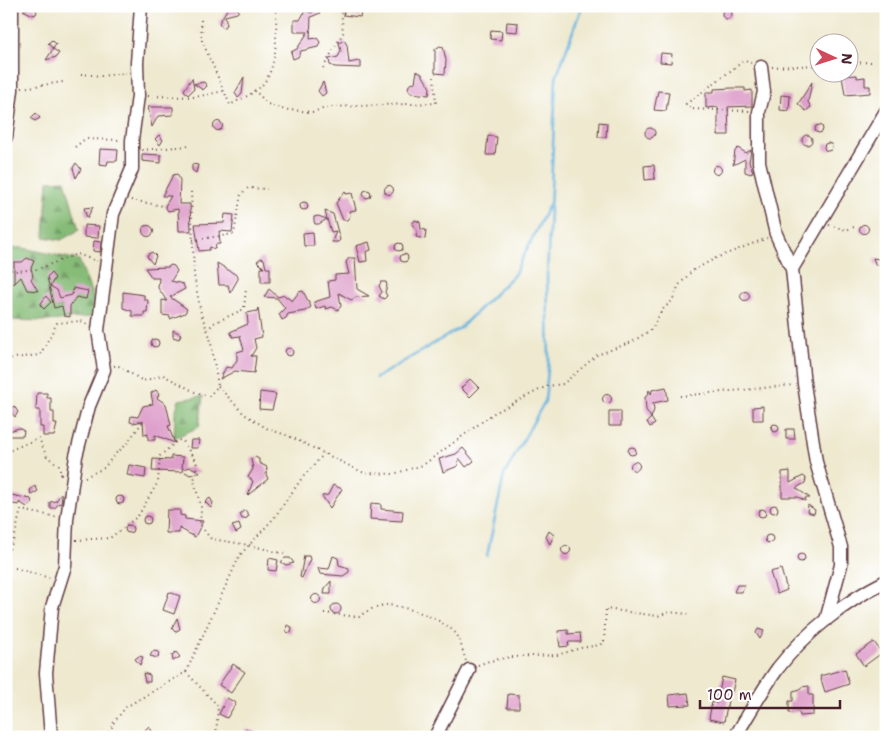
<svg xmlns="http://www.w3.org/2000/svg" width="892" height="743" viewBox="0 0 892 743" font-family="'Shantell Sans',sans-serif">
  <defs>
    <pattern id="forest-firs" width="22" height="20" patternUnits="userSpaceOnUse" patternTransform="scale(1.25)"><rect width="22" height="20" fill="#86bc77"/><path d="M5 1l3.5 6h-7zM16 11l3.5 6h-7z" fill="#709862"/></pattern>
  </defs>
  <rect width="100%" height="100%" fill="#fff"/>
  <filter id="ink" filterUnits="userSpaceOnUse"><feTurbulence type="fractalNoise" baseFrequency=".02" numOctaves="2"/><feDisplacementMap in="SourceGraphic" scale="10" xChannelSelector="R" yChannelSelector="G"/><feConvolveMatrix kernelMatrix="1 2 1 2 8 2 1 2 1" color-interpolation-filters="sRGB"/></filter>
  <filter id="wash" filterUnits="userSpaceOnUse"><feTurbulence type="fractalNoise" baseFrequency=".0096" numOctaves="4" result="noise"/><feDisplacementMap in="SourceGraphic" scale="20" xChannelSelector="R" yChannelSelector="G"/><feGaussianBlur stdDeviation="1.12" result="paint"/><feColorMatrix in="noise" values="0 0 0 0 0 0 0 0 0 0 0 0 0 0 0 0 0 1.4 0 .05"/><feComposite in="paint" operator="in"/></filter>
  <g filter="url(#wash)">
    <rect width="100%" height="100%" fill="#eee9cf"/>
    <path fill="url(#forest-firs)" stroke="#686e51" d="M 65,180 L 79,230 L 61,240 L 44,237 L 48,181 Z
      M 6,248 L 23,248 L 79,260 L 100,316 L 48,321 L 6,320 Z
      M 203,396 L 199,427 L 174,438 L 175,413 L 179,400 Z"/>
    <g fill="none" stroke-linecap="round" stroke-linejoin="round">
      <path stroke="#66b2df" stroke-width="2.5" d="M 376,378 L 460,328 L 514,275 L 550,203
        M 487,556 L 504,475 L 545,401 L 549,358 L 547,276 L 556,78 L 582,6"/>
    </g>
    <g id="blocks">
      <path fill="#de9fca" d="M 229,6 L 236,6 L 239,11 L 237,13 L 225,16 L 227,25 L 223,28 L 219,23 Z
        M 346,6 L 353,6 L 361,11 L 360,17 L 343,15 Z
        M 34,7 L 37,12 L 36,14 L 33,15 L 23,10 Z
        M 317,8 L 320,13 L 311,17 L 310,39 L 317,38 L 320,42 L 318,47 L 301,51 L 298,57 L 293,59 L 291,52 L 297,49 L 308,32 L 294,32 L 294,20 L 300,20 L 305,11 L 312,13 Z
        M722 14a5 5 0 1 1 10 0a5 5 0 1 1-10 0Z
        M 507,22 L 518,23 L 517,32 L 506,31 Z
        M 491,30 L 502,31 L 501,40 L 490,39 Z
        M 52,40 L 56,44 L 53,49 L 59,53 L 56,57 L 46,60 L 53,49 L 48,43 Z
        M 344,40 L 347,45 L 349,63 L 359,61 L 361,62 L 361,68 L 335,67 L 330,65 L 329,59 L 338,57 L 341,51 L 339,43 Z
        M 440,46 L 443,47 L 446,60 L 445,74 L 435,73 L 435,49 Z
        M 661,53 L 672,54 L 671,63 L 660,62 Z
        M 417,71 L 422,74 L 430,88 L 429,95 L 411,93 L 408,89 L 409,85 L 415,82 Z
        M 857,75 L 857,78 L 865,77 L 865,86 L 870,86 L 870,93 L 845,95 L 842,76 Z
        M 244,77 L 242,94 L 238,98 L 235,93 Z
        M 192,78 L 194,89 L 188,95 L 184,90 Z
        M 204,82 L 207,86 L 203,90 L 194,84 Z
        M 323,82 L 326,93 L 322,96 L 318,91 Z
        M 812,82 L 808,102 L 811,107 L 806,111 L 798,104 Z
        M 732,88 L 745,88 L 745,91 L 752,90 L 752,106 L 728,107 L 729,135 L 718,135 L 718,107 L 706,108 L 706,92 L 714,92 L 714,89 Z
        M 658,91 L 669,92 L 666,111 L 654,110 Z
        M 781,95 L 790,96 L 789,111 L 780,110 Z
        M 148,107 L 173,107 L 173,115 L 158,116 L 152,127 Z
        M 36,113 L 40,118 L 35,121 L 31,118 Z
        M213.5 126a4.5 4.5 0 1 1 9 0a4.5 4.5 0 1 1-9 0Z
        M 599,122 L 607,123 L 606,137 L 598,137 Z
        M815 129a4 4 0 1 1 8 0a4 4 0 1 1-8 0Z
        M645 133a5 5 0 1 1 10 0a5 5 0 1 1-10 0Z
        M 159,135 L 163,140 L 160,145 L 155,139 Z
        M802 140a5 5 0 1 1 10 0a5 5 0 1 1-10 0Z
        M 488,136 L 497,137 L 495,155 L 486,155 Z
        M824 147a4 4 0 1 1 8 0a4 4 0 1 1-8 0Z
        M 738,148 L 746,153 L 751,150 L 749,162 L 753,171 L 751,174 L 745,172 L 745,159 L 733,165 L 735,151 Z
        M 100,149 L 118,150 L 117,161 L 108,161 L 107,165 L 99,164 Z
        M 142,154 L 161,155 L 161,163 L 142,161 Z
        M 76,163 L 81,169 L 76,178 L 73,168 Z
        M 192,164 L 198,165 L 196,173 L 192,170 Z
        M 654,165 L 655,179 L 645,180 L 644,166 Z
        M712.5 170a4.5 4.5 0 1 1 9 0a4.5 4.5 0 1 1-9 0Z
        M 177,174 L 180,180 L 179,204 L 190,204 L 191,231 L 179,231 L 178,209 L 168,211 L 165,206 L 171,196 L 162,196 L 173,175 Z
        M384.5 190a4.5 4.5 0 1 1 9 0a4.5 4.5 0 1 1-9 0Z
        M363 194a4 4 0 1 1 8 0a4 4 0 1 1-8 0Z
        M 345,191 L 346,194 L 352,193 L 356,210 L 349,211 L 350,216 L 347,220 L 343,220 L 336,203 Z
        M300 206a4 4 0 1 1 8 0a4 4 0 1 1-8 0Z
        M 93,207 L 87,218 L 84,208 Z
        M 325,211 L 333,214 L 340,240 L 338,242 L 332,242 L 336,231 L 331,232 L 327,219 L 319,224 L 315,224 L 314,221 L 314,217 L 318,216 L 327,219 Z
        M 225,214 L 234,215 L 232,232 L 219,231 L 220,244 L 216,244 L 215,249 L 210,247 L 209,250 L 199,251 L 195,224 L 224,223 Z
        M 415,220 L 420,222 L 421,229 L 426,230 L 425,239 L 416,237 L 417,231 L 412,224 Z
        M859.5 229a4.5 4.5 0 1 1 9 0a4.5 4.5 0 1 1-9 0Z
        M 84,225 L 99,226 L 98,238 L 84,237 Z
        M142.5 231a5.5 5.5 0 1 1 11 0a5.5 5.5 0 1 1-11 0Z
        M 313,232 L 314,246 L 304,246 L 303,233 Z
        M 94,241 L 101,242 L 100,252 L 93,251 Z
        M 369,242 L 371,250 L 366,252 L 367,261 L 360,262 L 356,246 Z
        M395 247a4 4 0 1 1 8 0a4 4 0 1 1-8 0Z
        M 152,252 L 156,256 L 153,264 L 148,258 L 147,255 Z
        M400 258a4 4 0 1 1 8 0a4 4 0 1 1-8 0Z
        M 27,258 L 34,261 L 31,268 L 33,276 L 31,279 L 38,291 L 27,290 L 21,277 L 14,284 L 14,262 L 22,262 Z
        M 261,258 L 264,259 L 266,268 L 270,268 L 270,282 L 261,282 L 261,268 L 264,268 L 257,261 Z
        M 349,258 L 355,258 L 357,289 L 369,296 L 356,297 L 351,300 L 339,293 L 341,306 L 338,310 L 332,307 L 326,309 L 325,306 L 316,309 L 314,302 L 330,297 L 328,281 L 335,280 L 335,275 L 349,274 L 346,262 Z
        M 873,258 L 879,259 L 881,264 L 876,266 Z
        M 217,263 L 238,276 L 238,279 L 230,293 L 228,285 L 219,285 Z
        M 171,265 L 174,266 L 177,271 L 171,281 L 183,284 L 185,289 L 170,297 L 187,309 L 185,313 L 170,319 L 170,316 L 162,315 L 162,300 L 167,301 L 158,288 L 159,278 L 152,278 L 145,268 L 168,267 Z
        M 51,273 L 55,278 L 50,286 L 57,290 L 60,298 L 72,295 L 73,288 L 88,291 L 86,299 L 76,297 L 70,306 L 70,317 L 64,316 L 62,306 L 54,308 L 47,277 Z
        M 381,282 L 386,282 L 387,286 L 385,292 L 387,296 L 384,299 L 379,296 L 382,292 L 379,286 Z
        M 269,289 L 278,297 L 284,295 L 292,301 L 299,292 L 303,291 L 311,307 L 305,311 L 288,314 L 286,318 L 282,320 L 279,314 L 285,308 L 277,298 L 264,297 Z
        M740.5 296a4.5 4.5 0 1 1 9 0a4.5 4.5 0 1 1-9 0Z
        M 123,292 L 144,295 L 144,300 L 148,300 L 147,312 L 144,312 L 144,316 L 132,316 L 132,311 L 123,308 Z
        M 46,296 L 51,302 L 44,309 L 40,305 Z
        M 258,308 L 262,337 L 254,339 L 256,348 L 251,356 L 256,356 L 254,373 L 235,371 L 220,379 L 226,367 L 232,368 L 237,360 L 237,352 L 244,350 L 240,336 L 233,337 L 230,332 L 248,324 L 247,313 L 257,311 Z
        M 173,330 L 181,334 L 179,339 L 173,337 Z
        M151 343a4 4 0 1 1 8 0a4 4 0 1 1-8 0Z
        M285 352a4 4 0 1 1 8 0a4 4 0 1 1-8 0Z
        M 470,379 L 479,388 L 470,397 L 461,388 Z
        M 666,387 L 668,400 L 653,403 L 654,410 L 651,418 L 655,424 L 650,427 L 647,422 L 651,418 L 646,410 L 645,397 L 648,395 L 649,390 L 651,394 L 652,390 Z
        M 156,390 L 159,394 L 157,398 L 166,404 L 171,425 L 168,426 L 175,443 L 155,435 L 155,440 L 148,440 L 148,434 L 144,435 L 143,421 L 133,423 L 130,422 L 131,416 L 138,417 L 143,406 L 153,404 L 151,393 Z
        M 260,392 L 276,394 L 272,410 L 259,409 Z
        M 37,393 L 47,393 L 47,398 L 51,398 L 51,412 L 54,412 L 54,424 L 57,424 L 54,436 L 43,436 L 43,427 L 40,427 L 40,410 L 36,410 Z
        M602.5 399a4.5 4.5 0 1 1 9 0a4.5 4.5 0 1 1-9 0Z
        M 14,406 L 18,412 L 15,417 L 9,410 Z
        M 763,406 L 763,420 L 753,420 L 753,407 Z
        M 609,411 L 621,411 L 621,426 L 609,426 Z
        M771 428a4 4 0 1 1 8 0a4 4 0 1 1-8 0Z
        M 19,428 L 24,431 L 23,436 L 8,436 L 9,431 Z
        M 786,429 L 794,429 L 795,439 L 786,439 Z
        M 191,440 L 199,440 L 198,448 L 190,448 Z
        M628 451a4 4 0 1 1 8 0a4 4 0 1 1-8 0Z
        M 463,448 L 474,461 L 466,467 L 459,458 L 458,466 L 443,472 L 439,459 L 456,454 Z
        M 171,456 L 183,457 L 182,469 L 191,467 L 200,472 L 190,475 L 182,470 L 182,472 L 152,471 L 153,459 L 171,460 Z
        M 255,457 L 259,459 L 259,463 L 267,467 L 266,474 L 268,479 L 248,495 L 253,481 L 248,477 L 253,469 L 251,459 Z
        M630.5 466a4.5 4.5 0 1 1 9 0a4.5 4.5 0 1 1-9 0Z
        M 129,465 L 146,468 L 145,478 L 127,475 Z
        M 790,471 L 790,483 L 803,476 L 806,478 L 805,483 L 796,488 L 810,498 L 805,498 L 805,501 L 798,497 L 782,497 L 782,472 Z
        M 333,485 L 342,489 L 330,508 L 322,496 L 328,495 Z
        M 35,486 L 38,491 L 31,495 L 30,490 Z
        M 6,494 L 31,499 L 32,503 L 27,507 L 19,502 L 19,505 L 6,503 Z
        M 61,494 L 62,494 L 61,504 L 59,503 L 55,508 L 50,508 L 50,502 L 56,501 Z
        M116 500a4 4 0 1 1 8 0a4 4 0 1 1-8 0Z
        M 210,498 L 213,503 L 211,508 L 205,502 Z
        M 371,503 L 381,504 L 381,509 L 403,511 L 402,521 L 370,519 Z
        M770 509a4 4 0 1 1 8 0a4 4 0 1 1-8 0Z
        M 808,505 L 815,510 L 814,514 L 807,512 Z
        M758 513a4 4 0 1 1 8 0a4 4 0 1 1-8 0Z
        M 167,510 L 180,510 L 180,515 L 185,516 L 185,519 L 203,521 L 195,537 L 179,528 L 179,533 L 166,533 Z
        M 245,510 L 249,515 L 247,518 L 242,519 L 240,514 Z
        M143 520a4 4 0 1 1 8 0a4 4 0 1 1-8 0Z
        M 239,524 L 241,530 L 236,533 L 232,526 Z
        M125 529a4 4 0 1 1 8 0a4 4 0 1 1-8 0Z
        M 549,531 L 554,535 L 550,544 L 546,537 Z
        M765 539a4 4 0 1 1 8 0a4 4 0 1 1-8 0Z
        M561.5 550a4.5 4.5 0 1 1 9 0a4.5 4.5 0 1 1-9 0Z
        M797 558a4 4 0 1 1 8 0a4 4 0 1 1-8 0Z
        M 304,556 L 309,556 L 310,559 L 302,578 L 300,577 Z
        M 333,556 L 338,558 L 339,565 L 349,568 L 349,572 L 343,576 L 320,574 L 318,568 L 329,569 Z
        M 269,558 L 278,560 L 276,571 L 268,570 Z
        M 285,558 L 290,558 L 294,563 L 286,565 L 281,562 Z
        M 781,569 L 787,590 L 777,594 L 770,572 Z
        M 331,581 L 331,594 L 324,594 L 325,588 Z
        M 737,585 L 745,585 L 742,592 L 734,592 Z
        M 169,592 L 180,596 L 174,614 L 163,610 Z
        M311.5 599a4.5 4.5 0 1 1 9 0a4.5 4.5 0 1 1-9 0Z
        M331 609a5 5 0 1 1 10 0a5 5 0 1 1-10 0Z
        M 177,618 L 180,629 L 175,632 L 172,628 Z
        M 287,625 L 292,627 L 291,633 L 286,632 Z
        M 758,629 L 764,631 L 760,639 L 756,633 Z
        M 568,630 L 568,634 L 580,633 L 581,642 L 568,642 L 569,646 L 560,647 L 558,631 Z
        M 874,642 L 882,653 L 864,666 L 856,654 Z
        M 153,651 L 159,652 L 158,658 L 150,656 Z
        M 176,652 L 180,657 L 173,661 L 172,655 Z
        M 139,656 L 143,657 L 140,665 L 135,659 Z
        M 233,664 L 245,672 L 231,693 L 219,685 Z
        M 845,669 L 849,684 L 825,692 L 820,676 Z
        M 143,673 L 150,675 L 150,682 L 145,682 Z
        M 722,677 L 735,680 L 731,696 L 729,695 L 724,722 L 709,719 L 712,702 L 717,703 Z
        M 809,686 L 809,695 L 813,695 L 813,715 L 800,716 L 799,712 L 789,713 L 789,701 L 793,701 L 793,691 L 801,689 L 801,687 Z
        M 688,693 L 690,705 L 670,706 L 669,695 Z
        M 508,694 L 519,695 L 519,708 L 507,708 Z
        M 227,698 L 236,703 L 227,718 L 219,714 Z
        M 149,726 L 153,733 L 148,734 L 145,730 Z
        M 246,728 L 263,737 L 241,737 Z"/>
    </g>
  </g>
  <g filter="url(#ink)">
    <use href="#blocks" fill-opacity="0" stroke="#633d44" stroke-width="1"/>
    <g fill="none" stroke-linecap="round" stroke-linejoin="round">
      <g stroke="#633d44" stroke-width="15">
        <path id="minor" d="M 761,67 L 764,92 L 759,112 L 759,162 L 776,234 L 792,269 L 804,384 L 816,462 L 841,547 L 841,565 L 826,620
          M 6,137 L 12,90 L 12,6
          M 792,269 L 886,111
          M 51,737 L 46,673 L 52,607 L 65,566 L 67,519 L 76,456 L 89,406 L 104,370 L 98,330 L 113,214 L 132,169 L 132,140 L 138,96 L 137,63 L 141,6
          M 435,737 L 469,670
          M 735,737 C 749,714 762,690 778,668 C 806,632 846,601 886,581"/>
      </g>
      <path stroke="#633d44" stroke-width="2" stroke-dasharray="1 4" stroke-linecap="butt" d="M 201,20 L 202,41 L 224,91
        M 850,63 L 871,62
        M 772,67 L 820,65
        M 323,68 L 343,33 L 341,6
        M 81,74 L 101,76 L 126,73
        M 22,88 L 63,82
        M 254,90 L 268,104 L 280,109 L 312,112 L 330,107 L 436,103 L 434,77
        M 148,96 L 195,97 L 224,91 L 230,105 C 240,99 256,93 263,84 C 279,65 276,29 276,6
        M 749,111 L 690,109 L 686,104 L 745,60 L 751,63
        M 75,147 L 85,139 L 122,140
        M 142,150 L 189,146
        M 131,200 L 163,206
        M 829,225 L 846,230 L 857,226
        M 193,240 L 234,234 L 241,194 L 248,188 L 267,189
        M 6,269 L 17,271 L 38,269 L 77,254 L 97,261
        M 207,330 L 214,323 L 244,309 L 246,288
        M 6,359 L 40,355 L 57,323 L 81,321 L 88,325
        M 114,366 L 117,365 L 143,381 L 163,375 L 195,392 L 209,396 L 218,386 L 210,337 L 201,314 L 194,275 L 191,190
        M 218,386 L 244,414 L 268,429 L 289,436 L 364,473 L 393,474 L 423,465 L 494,413 L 547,386 L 563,384 L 597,355 L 632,342 L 652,329 L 662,310 L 672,301 L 679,285 L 692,271 L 716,258 L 767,238
        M 680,396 L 794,385
        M 6,452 L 39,438 L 47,457 L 59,465 L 61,474 L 63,475
        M 85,477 L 104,468 L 115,454 L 125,446 L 144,420
        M 76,540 L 110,538 L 138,516 L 158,482 L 160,456 L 178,440 L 183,441 L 197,464 L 194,481 L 201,507 L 200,525 L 211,539 L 249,545 L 285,554
        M 6,553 C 15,544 17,523 21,510 L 57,517
        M 15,568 L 50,578
        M 324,613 L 359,617 C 365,611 379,605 387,605 C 406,606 445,619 457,635 C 461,642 463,653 466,661
        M 478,665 L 489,661 L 511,657 L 557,655 L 581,648 L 600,645 L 604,641 L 606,609 L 658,616 L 669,612 L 688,614
        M 186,672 L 218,706 L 216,737
        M 108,737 L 114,722 L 126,707 L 186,672 L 240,555 L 274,518 L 302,478 L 324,454"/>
      <use href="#minor" stroke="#fff" stroke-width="12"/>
    </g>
  </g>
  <rect width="892" height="743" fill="none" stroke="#fff" stroke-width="25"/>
  <g transform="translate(834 58) rotate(94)"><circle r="24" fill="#ffffff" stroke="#b7a5aa"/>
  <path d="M0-4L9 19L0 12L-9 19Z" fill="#d1495b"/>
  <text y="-8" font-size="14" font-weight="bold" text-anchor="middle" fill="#4a1f2b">N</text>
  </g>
  <path d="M700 700v8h140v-8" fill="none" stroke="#4a1f2b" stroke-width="2.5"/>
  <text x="707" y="700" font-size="15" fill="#4a1f2b" stroke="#ffffff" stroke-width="4" paint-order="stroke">100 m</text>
</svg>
